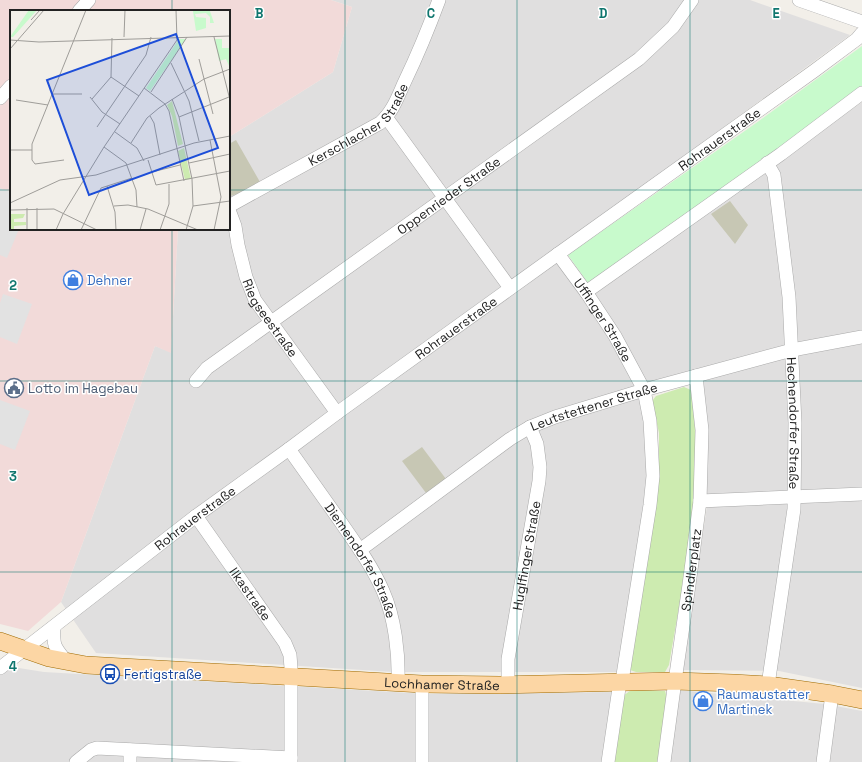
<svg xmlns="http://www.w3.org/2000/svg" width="862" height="762" viewBox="0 0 862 762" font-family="'Space Grotesk',sans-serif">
  <rect width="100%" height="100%" fill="#f2efe9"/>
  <path fill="#e0dfdf" d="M 331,0 L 750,0 L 850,35 L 551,253 L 588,299 L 862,102 L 862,688 L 779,671 L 682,670 L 707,506 L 700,380 L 642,396 L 649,476 L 620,672 L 393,672 L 96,653 L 61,602 L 155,346 L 171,352 L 178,229 L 229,229 L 229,137 L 333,72 L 352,7 Z
    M 0,665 L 44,672 L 427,694 L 613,692 L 604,762 L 0,762 Z
    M 679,690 L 825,704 L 862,711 L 862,762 L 669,762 Z"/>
  <path fill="#f2dad9" d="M 0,0 L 331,0 L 352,7 L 333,72 L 229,137 L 229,11 L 11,11 L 11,229 L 178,229 L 171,353 L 155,346 L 61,602 L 28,631 L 0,624 Z"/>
  <path fill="#c7c7b4" d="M 236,140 L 260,182 L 242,192 L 231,196 L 229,195 L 229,144 Z
    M 730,201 L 748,225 L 735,244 L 711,214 Z
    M 422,447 L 446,479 L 426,493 L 402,461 Z"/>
  <path fill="#cdebb0" d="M 684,387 L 691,390 C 705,480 684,576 669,665 L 665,672 L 636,672 L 630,670 L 659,475 L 659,433 L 652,401 L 656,396 Z
    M 631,690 L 665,691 L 667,698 L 658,762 L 614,762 L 623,696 Z"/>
  <path fill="#c8facc" d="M 862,46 L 862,89 L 756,167 L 588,283 L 568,255 L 759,121 Z"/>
  <path fill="#e2e2e2" d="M 0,188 L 11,192 L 11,229 L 19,229 L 7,258 L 0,255 Z
    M 3,294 L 32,304 L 17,344 L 0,337 L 0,303 Z
    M 0,400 L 30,411 L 15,450 L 0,444 Z"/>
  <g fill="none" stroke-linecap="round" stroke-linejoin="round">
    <g stroke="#a9a9a9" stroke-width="14">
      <g id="minor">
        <path d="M 799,0 L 862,22"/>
        <path d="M 79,11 L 89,0"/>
        <path d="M 0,98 L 11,86"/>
        <path d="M 386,117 L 510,288"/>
        <path id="s1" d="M 767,163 L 774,175 L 789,297 L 795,423 L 794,509 L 768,685"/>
        <path id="s2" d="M 229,206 L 380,123 C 393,112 398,96 405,81 C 418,54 429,27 439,0"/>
        <path id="s3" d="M 229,210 L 235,226 L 238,245 L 246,277 L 255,300 L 337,413"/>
        <path id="s4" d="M 558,254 L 586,292 L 615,336 L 644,390 L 650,421 L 653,476 L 650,505 L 623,675 L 619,688 L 608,762"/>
        <path d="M 586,292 L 781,154 L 862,93"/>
        <path id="s5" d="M 196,381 L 207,368 L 639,59 L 673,27 L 692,0"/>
        <path id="s6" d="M 289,449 C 306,473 323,497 340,521 C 356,544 372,566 383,591 C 395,618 399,654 398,683"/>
        <path d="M 700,501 L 862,494"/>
        <path id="s7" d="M 196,516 L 285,643 L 290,655 L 291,668 L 291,762"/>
        <path id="s8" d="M 360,550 L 510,439 L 530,427 L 555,417 L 644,390 L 792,350 L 862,337"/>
        <path d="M 54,627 C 53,645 54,647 66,661"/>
        <path id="s9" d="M 0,668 L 196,516 L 289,449 L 337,413 L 558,254 L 814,71 L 857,39 L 862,33"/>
        <path id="s10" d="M 508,684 L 508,659 L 539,481 L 540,467 L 537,444 L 530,427"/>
        <path d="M 76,762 L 91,750 L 97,748 L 291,758"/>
        <path d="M 130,762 L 130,750"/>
        <path d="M 422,762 L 422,684"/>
        <path id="s11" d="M 664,762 L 674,688 L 689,585 L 700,501 L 702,430 L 696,376"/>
        <path d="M 823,762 L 832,694"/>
      </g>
    </g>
    <g stroke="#a06b00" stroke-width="18">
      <g id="major">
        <path id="s12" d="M 0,641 L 49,658 L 86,665 L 422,684 L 500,685 L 675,681 L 733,683 L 768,685 L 832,694 L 862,700"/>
      </g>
    </g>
    <use href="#minor" stroke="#fff" stroke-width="13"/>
    <use href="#major" stroke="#fcd6a4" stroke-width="17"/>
  </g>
  <path fill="none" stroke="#0f766e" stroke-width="1" stroke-opacity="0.55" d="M 172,0 L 172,11M 345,0 L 345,762M 517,0 L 517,762M 690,0 L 690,762M 0,190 L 11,190M 229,190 L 862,190M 172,229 L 172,762M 0,381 L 862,381M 0,572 L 862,572"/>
  <defs>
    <g id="shop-ring" transform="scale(1)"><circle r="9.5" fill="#fff" stroke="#3f7fe0" stroke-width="1.5"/><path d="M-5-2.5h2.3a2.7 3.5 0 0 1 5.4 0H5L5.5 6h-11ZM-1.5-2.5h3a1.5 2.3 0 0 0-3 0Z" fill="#3f7fe0"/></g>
    <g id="civic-ring" transform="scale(1)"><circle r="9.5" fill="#fff" stroke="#5c6f8a" stroke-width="1.5"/><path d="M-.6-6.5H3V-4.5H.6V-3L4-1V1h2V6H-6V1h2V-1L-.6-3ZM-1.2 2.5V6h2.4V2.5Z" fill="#5c6f8a"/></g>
    <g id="bus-ring" transform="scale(1)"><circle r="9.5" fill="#fff" stroke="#1a4fb4" stroke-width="1.5"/><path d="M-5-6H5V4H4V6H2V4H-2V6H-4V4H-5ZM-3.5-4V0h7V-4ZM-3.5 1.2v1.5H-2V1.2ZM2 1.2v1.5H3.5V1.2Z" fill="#1a4fb4"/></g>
  </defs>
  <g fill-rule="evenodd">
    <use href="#shop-ring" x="73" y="280"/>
    <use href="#civic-ring" x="14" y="388"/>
    <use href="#bus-ring" x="110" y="674"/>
    <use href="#shop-ring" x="703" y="701"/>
  </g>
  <g text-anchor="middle" stroke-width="3" stroke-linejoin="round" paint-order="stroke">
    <g font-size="13" fill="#222" stroke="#fff">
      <text dy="5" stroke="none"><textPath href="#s2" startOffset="155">Kerschlacher Straße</textPath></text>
      <text dy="5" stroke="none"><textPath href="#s9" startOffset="893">Rohrauerstraße</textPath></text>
      <text dy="5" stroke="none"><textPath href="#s5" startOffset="314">Oppenrieder Straße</textPath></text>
      <text dy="5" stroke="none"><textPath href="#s3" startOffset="117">Riegseestraße</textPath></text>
      <text dy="5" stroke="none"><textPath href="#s4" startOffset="80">Uffinger Straße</textPath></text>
      <text dy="5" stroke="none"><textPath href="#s9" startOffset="569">Rohrauerstraße</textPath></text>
      <text dy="5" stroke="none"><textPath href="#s8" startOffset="277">Leutstettener Straße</textPath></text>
      <text dy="5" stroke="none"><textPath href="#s1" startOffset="263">Hechendorfer Straße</textPath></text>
      <text dy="5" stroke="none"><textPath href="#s9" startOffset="246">Rohrauerstraße</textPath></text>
      <text dy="5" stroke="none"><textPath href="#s10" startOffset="130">Huglfinger Straße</textPath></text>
      <text dy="5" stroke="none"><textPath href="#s6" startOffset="133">Diemendorfer Straße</textPath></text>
      <text dy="5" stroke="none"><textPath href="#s11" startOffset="194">Spindlerplatz</textPath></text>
      <text dy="5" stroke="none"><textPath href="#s7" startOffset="95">Ilkastraße</textPath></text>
      <text dy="5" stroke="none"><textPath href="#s12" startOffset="446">Lochhamer Straße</textPath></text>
    </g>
    <g font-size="13" fill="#366cbe" stroke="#fff" text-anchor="start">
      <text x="87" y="285">Dehner</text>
      <text x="717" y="699">Raumaustatter<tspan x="717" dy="15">Martinek</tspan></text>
    </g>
    <g font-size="13" fill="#4e5e75" stroke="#fff" text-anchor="start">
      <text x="28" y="393">Lotto im Hagebau</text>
    </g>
    <g font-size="13" fill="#164399" stroke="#fff" text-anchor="start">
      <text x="124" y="679">Fertigstraße</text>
    </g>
  </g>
  <g transform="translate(10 10)">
    <rect width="220" height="220" fill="#f2efe9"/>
    <path d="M 162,91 L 173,134 L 168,136 L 162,106 L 157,95 ZM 174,138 L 181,169 L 175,170 L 168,141 ZM 0,204 L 15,204 L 13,208 L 4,209 L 4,212 L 16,212 L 16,215 L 4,216 L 4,220 L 0,220 Z" fill="#cdebb0"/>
    <path d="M 19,0 L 27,0 L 3,27 L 0,27 ZM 183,1 L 200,1 L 204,13 L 200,13 L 200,7 L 196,3 L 185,4 L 186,7 L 196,8 L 196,18 L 186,21 ZM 169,29 L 176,29 L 140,81 L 136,78 ZM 205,29 L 212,29 L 212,38 L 220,38 L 220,58 L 216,49 L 209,51 Z" fill="#c8facc"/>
    <path fill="none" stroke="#9f9d99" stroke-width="1" d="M 21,10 L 30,0M 114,27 L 115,0M 204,27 L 220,90M 0,30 L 29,32 L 220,26M 0,39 L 34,0M 189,49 L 203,104M 161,53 L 179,91 L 189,131M 101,67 L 129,86M 134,78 L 155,94 L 159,101 L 174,171M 141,82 L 177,27M 43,84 L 72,84M 80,87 L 92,102 L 110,114M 82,89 L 101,67 L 102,28M 162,89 L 169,107 L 182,169 L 183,196 L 176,220M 6,90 L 38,95M 140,106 L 144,113 L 150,145M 169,107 L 219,87M 87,117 L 136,45 L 141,27M 105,122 L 127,138 L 134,151M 200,130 L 211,187 L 204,220M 121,133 L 137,108 L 149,98 L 194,69 L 220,59M 94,137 L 116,153 L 126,180 L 127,197M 0,140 L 22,140M 54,150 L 25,154 L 22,150 L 22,134 L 76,0M 138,150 L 146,175 L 220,161M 179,153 L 220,144M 142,162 L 170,155M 97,176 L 105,202 L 106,220M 0,193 L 50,170 L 86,165 L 184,133 L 220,126M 104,196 L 118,195 L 138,199 L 188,220M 183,196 L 220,191M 1,200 L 44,199 L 87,220M 17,220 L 17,198M 27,220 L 27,198M 46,220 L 53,204 L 94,137 L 167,30 L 166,0M 71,220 L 91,178 L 122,168M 130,220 L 136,199M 150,220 L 159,194 L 159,174"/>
    <path fill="#1d4ed8" fill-opacity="0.15" stroke="#1d4ed8" stroke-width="2" d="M 166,24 L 208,138 L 79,185 L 37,70 Z"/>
    <rect width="220" height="220" fill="none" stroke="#222" stroke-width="2"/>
  </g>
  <g font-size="13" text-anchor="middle" font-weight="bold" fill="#0f766e" stroke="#fff" stroke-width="3" stroke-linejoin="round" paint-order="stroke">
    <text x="259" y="18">B</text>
    <text x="431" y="18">C</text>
    <text x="603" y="18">D</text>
    <text x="776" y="18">E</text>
    <text x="13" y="290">2</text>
    <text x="13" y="481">3</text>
    <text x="13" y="671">4</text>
  </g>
</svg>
